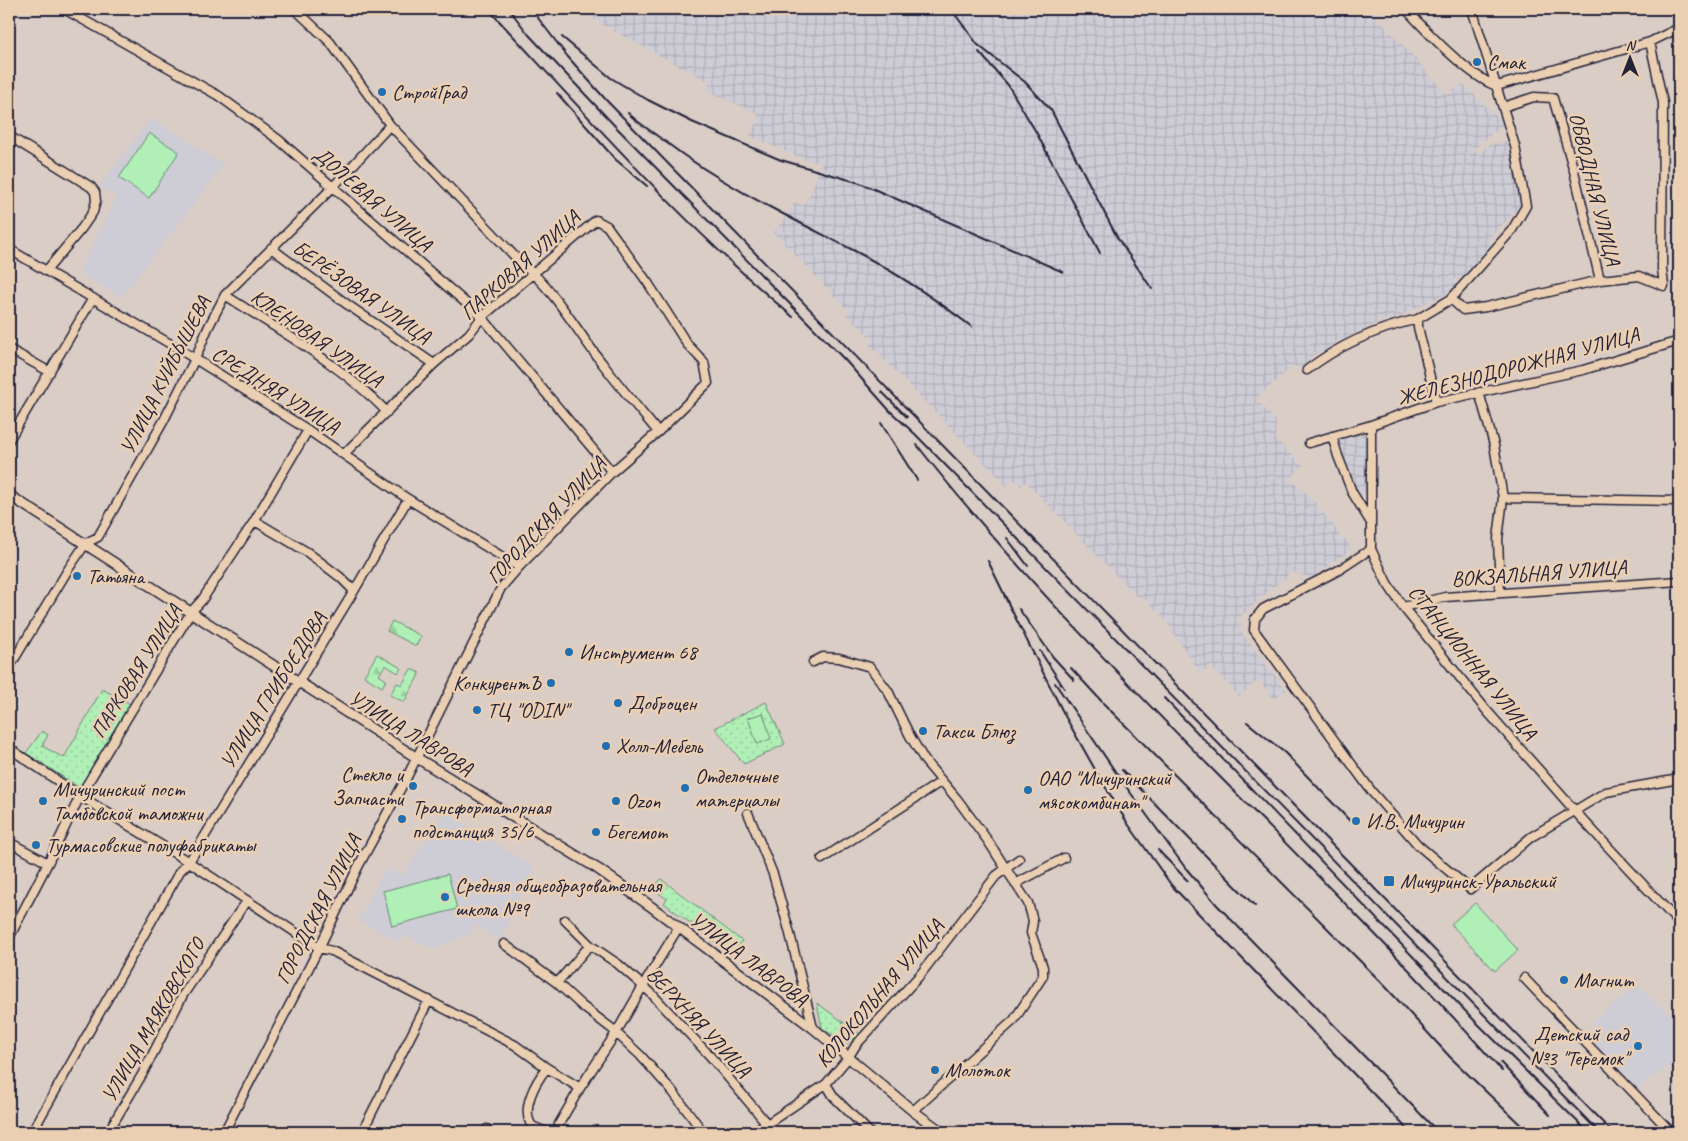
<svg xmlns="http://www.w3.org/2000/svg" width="1688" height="1141" viewBox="0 0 1688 1141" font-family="Caveat,sans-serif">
  <defs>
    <pattern id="industrial-grid" width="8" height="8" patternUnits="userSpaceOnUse" patternTransform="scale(1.25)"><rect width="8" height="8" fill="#ceccd4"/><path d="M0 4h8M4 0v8" fill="none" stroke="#b1afb7"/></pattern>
    <pattern id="grass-dots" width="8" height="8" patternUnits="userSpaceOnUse" patternTransform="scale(1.25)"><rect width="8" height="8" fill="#b0efb6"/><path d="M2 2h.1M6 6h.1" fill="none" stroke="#97cd9d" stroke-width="1.8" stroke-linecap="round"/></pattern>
    <pattern id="forest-firs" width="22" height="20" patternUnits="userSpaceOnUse" patternTransform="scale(1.25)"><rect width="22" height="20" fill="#b0efb6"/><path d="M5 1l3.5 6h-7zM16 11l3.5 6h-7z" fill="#97cd9d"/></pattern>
  </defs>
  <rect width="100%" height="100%" fill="#dacdc6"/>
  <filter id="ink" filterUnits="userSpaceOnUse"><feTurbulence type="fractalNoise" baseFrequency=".02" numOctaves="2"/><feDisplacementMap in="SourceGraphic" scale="10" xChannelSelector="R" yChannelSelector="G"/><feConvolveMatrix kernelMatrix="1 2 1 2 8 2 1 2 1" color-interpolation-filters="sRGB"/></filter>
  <g filter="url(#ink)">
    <path fill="#ceccd4" d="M 151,117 L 224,165 L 121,298 L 79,272 L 117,197 L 99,187 Z
      M 444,811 L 534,868 L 500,940 L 475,925 L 469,934 L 434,949 L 405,935 L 399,942 L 358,920 L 386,868 L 403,875 Z
      M 1638,985 L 1679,1025 L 1679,1059 L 1638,1088 L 1584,1033 L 1594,1024 L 1592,1021 Z"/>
    <path fill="url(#industrial-grid)" d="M 580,9 L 1368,9 L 1412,55 L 1447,95 L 1463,84 L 1504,124 L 1473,149 L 1478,154 L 1490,145 L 1507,141 L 1516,172 L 1520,197 L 1520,205 L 1518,209 L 1490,236 L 1490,245 L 1460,281 L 1458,278 L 1453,279 L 1457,288 L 1392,320 L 1384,319 L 1308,358 L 1308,365 L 1301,371 L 1294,365 L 1255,399 L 1276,421 L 1275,439 L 1303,465 L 1290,479 L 1315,502 L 1318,508 L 1331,521 L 1342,541 L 1346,539 L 1352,550 L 1338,558 L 1312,578 L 1290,571 L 1286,578 L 1273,587 L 1237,620 L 1242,627 L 1239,630 L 1286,690 L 1274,699 L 1259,680 L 1239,696 L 1211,666 L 1200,673 L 1167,623 L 1168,622 L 1143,597 L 1140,600 L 1026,482 L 1021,486 L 1014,479 L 1007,486 L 869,344 L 873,340 L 846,314 L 849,311 L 774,233 L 795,202 L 804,205 L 812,191 L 821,164 L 799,157 L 750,136 L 758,118 L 757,113 L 707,91 L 709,82 L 603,25 Z
      M 1365,434 L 1366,493 L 1356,494 L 1339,442 L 1350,435 Z"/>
    <path fill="url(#grass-dots)" stroke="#698878" d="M 102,689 L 132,705 L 80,788 L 26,753 L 42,731 L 48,735 L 42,746 L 64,758 Z
      M 766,702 L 785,744 L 744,764 L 715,728 Z
      M 661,879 L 742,941 L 732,955 L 664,903 L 667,899 L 653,889 Z
      M 817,1003 L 861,1035 L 846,1044 L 822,1028 Z"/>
    <path fill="url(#forest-firs)" stroke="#698878" d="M 392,621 L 421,636 L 416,646 L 387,631 Z
      M 377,654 L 401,668 L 398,673 L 385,665 L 379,675 L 386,680 L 382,687 L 364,676 Z
      M 411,669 L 420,673 L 404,702 L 390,695 L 397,683 L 402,685 Z"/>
    <path fill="#b0efb6" stroke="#698878" d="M 149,133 L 179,152 L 149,198 L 119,178 Z
      M 763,713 L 771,739 L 757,744 L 748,718 Z
      M 448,874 L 457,909 L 392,926 L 383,891 Z
      M 1475,903 L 1518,950 L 1495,971 L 1451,924 Z"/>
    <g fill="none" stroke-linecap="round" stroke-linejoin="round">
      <g stroke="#22223b" stroke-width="11">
        <path id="minor" d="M 64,9 L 219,96 L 279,140 L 482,317 L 612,472
          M 295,9 L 330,42 L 390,125 L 522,264 C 555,290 576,330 602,363 C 620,387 639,409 658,432
          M 1406,9 C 1427,32 1469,77 1497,86
          M 1497,86 L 1650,42 L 1679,28
          M 1503,107 L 1534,97 L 1553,98 L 1574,171 L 1600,280
          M 9,136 L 91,187 L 95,192 L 96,201 L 93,212 L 82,228 L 46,271
          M 271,248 L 348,305 L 434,364
          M 9,249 L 184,352 L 308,430 L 408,499 L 519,567
          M 225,295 C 280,331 342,365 387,412
          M 1451,299 L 1463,310 L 1486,307 L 1600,280 L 1639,276 L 1664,286 L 1662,269 L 1663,103 L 1650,42
          M 9,349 L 50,372
          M 1307,370 C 1339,345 1379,328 1418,319
          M 1479,392 L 1494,445 L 1503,498 L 1498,539 L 1500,592
          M 1436,402 L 1418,327 L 1418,319 L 1451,299 L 1512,230 L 1526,206 L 1515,146 L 1472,9
          M 1371,425 L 1371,549 L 1387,583 L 1403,607 L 1487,711 L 1583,820 L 1679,923
          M 1332,436 L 1338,456 L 1352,492 L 1371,523
          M 9,440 L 93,298
          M 1309,443 L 1371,425 L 1436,402 L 1583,370 L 1679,341
          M 1503,498 L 1679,501
          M 255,521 L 307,552 L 340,577 L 354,591
          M 1371,549 L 1339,570 L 1263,609 L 1255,619 L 1254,630 L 1372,792 L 1418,845 L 1470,889 L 1531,837 L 1606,792 L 1679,779
          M 1403,607 L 1445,597 L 1679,581
          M 813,662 L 823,657 L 839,658 L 870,667 L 888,691 L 910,736 L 925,761 L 957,799 L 988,841 L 1028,903 L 1033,921 L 1031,933 L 1043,967 L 1043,976 L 1014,1020 L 913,1111
          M 9,668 L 69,568 L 86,543 L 98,537 L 163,422 L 195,359 L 208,328 L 225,295 L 332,188 L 390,125
          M 1679,686 L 1678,760 L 1679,768
          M 9,748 L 80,796 L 189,862 L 319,948 L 332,951 L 515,1045 L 547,1068 L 580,1088
          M 748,813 L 773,874 L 789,930 L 813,1028
          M 9,842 L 48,863
          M 822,859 L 942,781
          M 1015,884 L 1064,858
          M 565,920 L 590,945 L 618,964 L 650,992 L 710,1056 L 774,1132
          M 9,938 L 48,863 L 80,796 L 191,612 L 202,600 L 253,523 L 308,430
          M 504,944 L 557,983 L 582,1006 L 611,1028 L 640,1055 L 673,1092 L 703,1132
          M 1524,978 L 1671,1132
          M 557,983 L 590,945
          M 826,1084 L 834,1097 L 869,1132
          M 32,1132 L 180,871 L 189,862 L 354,591 L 408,499
          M 108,1132 L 143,1073 L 183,995 L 241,909 L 247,902
          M 224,1132 L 319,948 L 359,865 L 408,775 L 501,588 L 519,567 L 612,472 L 658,432 L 708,383 L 704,362 L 687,344 L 648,283 L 607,226 L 596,220 L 482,317 L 469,334 L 434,364 L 344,454
          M 362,1132 L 429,1000
          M 486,1132 L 487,1129
          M 546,1132 L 532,1126 C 520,1109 536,1081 547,1068
          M 558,1132 L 559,1124 L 580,1088 L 616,1033 L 643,986 L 678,928
          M 751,1132 L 767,1124 L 826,1084 L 848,1058 L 856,1045 L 920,975 L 996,876 L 1019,859"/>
      </g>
      <g stroke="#22223b" stroke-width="12">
        <path id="major" d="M 9,495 L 417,758 L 598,869 L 649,905 L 813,1028 L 913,1111 L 942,1132"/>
      </g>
      <use href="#minor" stroke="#ebcfb2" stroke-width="8"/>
      <use href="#major" stroke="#ebcfb2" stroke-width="9"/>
      <path stroke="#22223b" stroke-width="2" d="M 488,9 C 586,114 682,224 793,317
        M 509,9 L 529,35 L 615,126 L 845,360 L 890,411 L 915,434 L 1599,1132
        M 531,9 L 568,57 L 607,101 L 1612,1132
        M 951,9 L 978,45 L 1025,82 L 1051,110 L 1118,239 L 1152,289
        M 562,37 L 611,78 L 648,100 L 692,122 L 781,160 L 860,183 L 1063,272
        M 979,52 L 1008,85 L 1036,132 L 1100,253
        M 557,93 L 615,159 L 647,186
        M 628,113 C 639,124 654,133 667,143 C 724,186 787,216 851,249 C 894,271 934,298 972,327
        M 882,392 L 907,417
        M 881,423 L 917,480
        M 917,445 C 1052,617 1212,766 1364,923 C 1411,971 1457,1021 1502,1071
        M 1007,538 L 1028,566
        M 988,561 L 1007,600
        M 1004,595 L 1065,716 L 1097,773 L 1128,824 L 1172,886 L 1410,1132
        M 1019,609 L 1053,657 L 1074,680
        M 1040,651 L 1064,688
        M 1071,668 L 1105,705 L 1384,985 L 1450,1057 L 1528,1132
        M 1055,683 L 1119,777 L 1184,866 L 1217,905 L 1438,1132
        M 1164,698 L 1475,1021 L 1588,1132
        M 1247,722 L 1285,753 L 1350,821
        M 1122,770 L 1255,906
        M 1158,850 L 1188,881
        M 1500,1062 L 1550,1115"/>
    </g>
  </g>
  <g fill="#1f6fb2" stroke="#ebcfb2" stroke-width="2">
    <circle cx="1477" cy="62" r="5"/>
    <circle cx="382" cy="92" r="5"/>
    <circle cx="77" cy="576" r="5"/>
    <circle cx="569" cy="652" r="5"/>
    <circle cx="551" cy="683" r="5"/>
    <circle cx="618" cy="703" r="5"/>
    <circle cx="477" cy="710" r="5"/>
    <circle cx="923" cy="731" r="5"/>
    <circle cx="606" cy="746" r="5"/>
    <circle cx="413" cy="786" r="5"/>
    <circle cx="685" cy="788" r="5"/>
    <circle cx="1028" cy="790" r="5"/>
    <circle cx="43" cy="801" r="5"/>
    <circle cx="616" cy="801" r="5"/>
    <circle cx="402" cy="819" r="5"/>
    <circle cx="1356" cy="821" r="5"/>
    <circle cx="596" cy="832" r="5"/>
    <circle cx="36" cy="845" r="5"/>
    <rect x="1383" y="875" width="12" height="12" rx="2.5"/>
    <circle cx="445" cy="897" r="5"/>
    <circle cx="1564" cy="980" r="5"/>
    <circle cx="1638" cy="1046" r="5"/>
    <circle cx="935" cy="1070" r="5"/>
  </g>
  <g text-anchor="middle" stroke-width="5" stroke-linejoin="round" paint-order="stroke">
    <g font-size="21" fill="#22223b" stroke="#ebcfb2" text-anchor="start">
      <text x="1487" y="69">Смак</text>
      <text x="392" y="99">СтройГрад</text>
      <text x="87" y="583">Татьяна</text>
      <text x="579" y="659">Инструмент 68</text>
      <text x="541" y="690" text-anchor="end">КонкурентЪ</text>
      <text x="628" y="710">Доброцен</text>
      <text x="487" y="717">ТЦ "ODIN"</text>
      <text x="933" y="738">Такси Блюз</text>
      <text x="616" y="753">Холл-Мебель</text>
      <text x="403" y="781" text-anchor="end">Стекло и<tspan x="403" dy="24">Запчасти</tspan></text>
      <text x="695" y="783">Отделочные<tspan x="695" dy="24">материалы</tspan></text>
      <text x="1038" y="785">ОАО "Мичуринский<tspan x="1038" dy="24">мясокомбинат"</tspan></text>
      <text x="53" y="796">Мичуринский пост<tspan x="53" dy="24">Тамбовской таможни</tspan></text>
      <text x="626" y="808">Ozon</text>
      <text x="412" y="814">Трансформаторная<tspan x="412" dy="24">подстанция 35/6</tspan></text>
      <text x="1366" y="828">И.В. Мичурин</text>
      <text x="606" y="839">Бегемот</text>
      <text x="46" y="852">Турмасовские полуфабрикаты</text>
      <text x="1400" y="888">Мичуринск-Уральский</text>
      <text x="455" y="892">Средняя общеобразовательная<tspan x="455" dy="24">школа №9</tspan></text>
      <text x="1574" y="987">Магнит</text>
      <text x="1628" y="1041" text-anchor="end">Детский сад<tspan x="1628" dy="24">№3 "Теремок"</tspan></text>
      <text x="945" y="1077">Молоток</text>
    </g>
    <g font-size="21" fill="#22223b" stroke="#ebcfb2">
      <text transform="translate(1595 189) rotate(76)" y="7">ОБВОДНАЯ УЛИЦА</text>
      <text transform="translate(373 199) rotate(41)" y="7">ДОЛЕВАЯ УЛИЦА</text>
      <text transform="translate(520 265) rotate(-42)" y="7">ПАРКОВАЯ УЛИЦА</text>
      <text transform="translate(362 292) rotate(35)" y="7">БЕРЁЗОВАЯ УЛИЦА</text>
      <text transform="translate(317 338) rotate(35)" y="7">КЛЕНОВАЯ УЛИЦА</text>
      <text transform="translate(1518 366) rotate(-15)" y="7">ЖЕЛЕЗНОДОРОЖНАЯ УЛИЦА</text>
      <text transform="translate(165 375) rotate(-63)" y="7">УЛИЦА КУЙБЫШЕВА</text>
      <text transform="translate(276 390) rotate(32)" y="7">СРЕДНЯЯ УЛИЦА</text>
      <text transform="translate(546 520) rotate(-47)" y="7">ГОРОДСКАЯ УЛИЦА</text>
      <text transform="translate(1539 573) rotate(-4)" y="7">ВОКЗАЛЬНАЯ УЛИЦА</text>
      <text transform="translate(1473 662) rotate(51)" y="7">СТАНЦИОННАЯ УЛИЦА</text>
      <text transform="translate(136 671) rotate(-58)" y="7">ПАРКОВАЯ УЛИЦА</text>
      <text transform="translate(273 690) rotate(-58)" y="7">УЛИЦА ГРИБОЕДОВА</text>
      <text transform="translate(411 733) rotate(32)" y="7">УЛИЦА ЛАВРОВА</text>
      <text transform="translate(318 909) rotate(-63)" y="7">ГОРОДСКАЯ УЛИЦА</text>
      <text transform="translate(749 959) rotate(37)" y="7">УЛИЦА ЛАВРОВА</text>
      <text transform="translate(879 993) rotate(-50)" y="7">КОЛОКОЛЬНАЯ УЛИЦА</text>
      <text transform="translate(153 1020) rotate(-60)" y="7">УЛИЦА МАЯКОВСКОГО</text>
      <text transform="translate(699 1022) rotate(47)" y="7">ВЕРХНЯЯ УЛИЦА</text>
    </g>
  </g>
  <rect width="1688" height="1141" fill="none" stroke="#ebcfb2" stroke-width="30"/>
  <rect x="15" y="15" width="1658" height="1111" fill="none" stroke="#22223b" stroke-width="2" filter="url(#ink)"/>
  <g transform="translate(1630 58)" stroke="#ebcfb2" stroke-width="4" paint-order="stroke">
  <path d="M0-4L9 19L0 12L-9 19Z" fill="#22223b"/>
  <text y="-8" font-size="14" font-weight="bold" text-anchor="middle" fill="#22223b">N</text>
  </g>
</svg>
